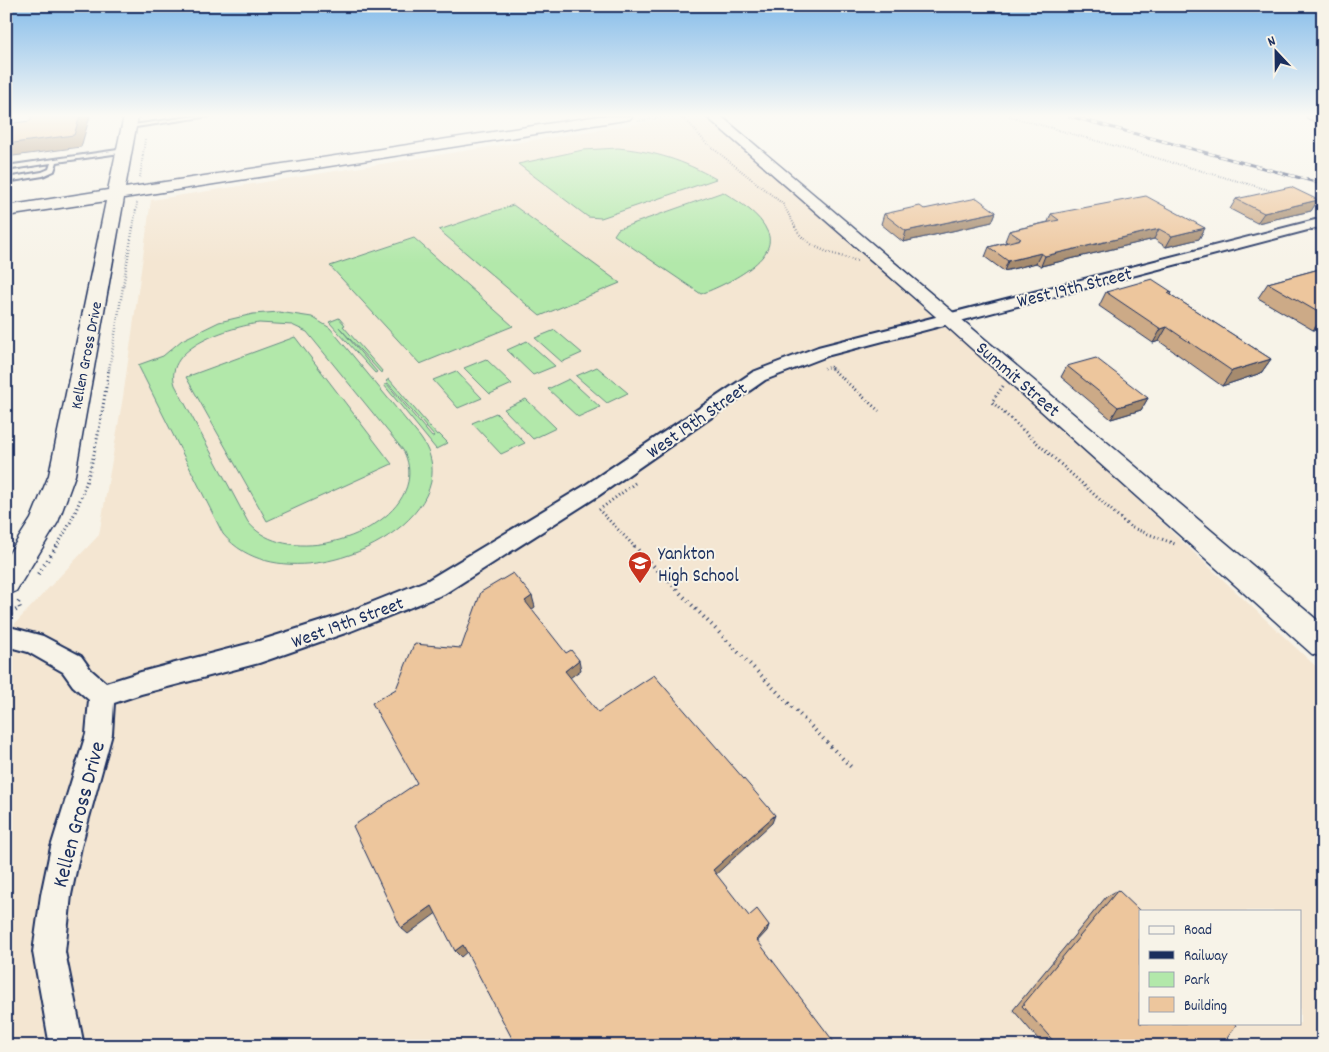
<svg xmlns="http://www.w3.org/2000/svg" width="1329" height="1052" viewBox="0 0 1329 1052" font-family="Dekko,sans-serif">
  <rect width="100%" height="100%" fill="#f7f3e8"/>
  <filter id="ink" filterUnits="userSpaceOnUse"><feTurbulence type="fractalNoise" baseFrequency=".02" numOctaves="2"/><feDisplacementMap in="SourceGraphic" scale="10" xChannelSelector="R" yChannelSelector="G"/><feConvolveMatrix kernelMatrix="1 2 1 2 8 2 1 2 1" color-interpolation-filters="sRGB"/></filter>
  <g filter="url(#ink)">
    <path fill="#f4e6d2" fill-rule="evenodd" d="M 686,116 L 705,116 L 1051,419 L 1323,673 L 1323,1046 L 6,1046 L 6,633 L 99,535 L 123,397 L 151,200 ZM 1140,911 L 1300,911 L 1300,1023 L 1140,1023 Z"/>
    <path fill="#b2e8aa" stroke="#668c84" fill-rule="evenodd" d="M 618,148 C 657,152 682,160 716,179 L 601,218 L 588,217 L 518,164 L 583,150 Z
      M 723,192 C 740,203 760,213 768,233 C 779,261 720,287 701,294 L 614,235 L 618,229 Z
      M 513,205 L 620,283 L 540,316 L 439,230 Z
      M 414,238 L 513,326 L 420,364 L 330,266 Z
      M 279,312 L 312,317 L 330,328 L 420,437 C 482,520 289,614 223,534 L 138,365 L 163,356 L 182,340 L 219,322 L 253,314 ZM 259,323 L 292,325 L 307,332 L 403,450 C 440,521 293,579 248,522 L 175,385 C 163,347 231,327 259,323 Z
      M 339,318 L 345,325 L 343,326 L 383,372 L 381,373 L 339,327 L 377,372 L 375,373 L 329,322 Z
      M 555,330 L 582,353 L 562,362 L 535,338 Z
      M 295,337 L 392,464 L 267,521 L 186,377 Z
      M 527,341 L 555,366 L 533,375 L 507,350 Z
      M 486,359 L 512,384 L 490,394 L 464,368 Z
      M 597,367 L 628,393 L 607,403 L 576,376 Z
      M 456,371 L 482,398 L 458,408 L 433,380 Z
      M 389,379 L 437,435 L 439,434 L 448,443 L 436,449 L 384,385 L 387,384 L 432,437 L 434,436 L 386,381 Z
      M 569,379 L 600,407 L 578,417 L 548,389 Z
      M 526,399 L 556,428 L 533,439 L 504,409 Z
      M 496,413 L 525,443 L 501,454 L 472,423 Z"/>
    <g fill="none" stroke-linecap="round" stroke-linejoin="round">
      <g stroke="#1b2f5e" stroke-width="4">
        <path id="lane" d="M 196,116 L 209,116 L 129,128 L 126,126 Z
          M 125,149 L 127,150 L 127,152 L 57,162 L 54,171 L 43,176 L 6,182 L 6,178 L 42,172 L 49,169 L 51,163 L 6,170 L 6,166 Z"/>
      </g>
      <g stroke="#1b2f5e" stroke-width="4">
        <path id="street" d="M 1307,116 L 1323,116 L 1323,123 L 1308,118 Z
          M 1323,218 L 1323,226 L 830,355 L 765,380 L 598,496 L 444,594 L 351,631 L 259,663 L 141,694 L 114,703 L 112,734 L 81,847 L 71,895 L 65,952 L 84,1046 L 50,1046 L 33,952 L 41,895 L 51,847 L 86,734 L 89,700 L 73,686 L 63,672 L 28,652 L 6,646 L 6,626 L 43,636 L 81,656 L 91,670 L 106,683 L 141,672 L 259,641 L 338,616 L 428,580 L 584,486 L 753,372 L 818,347 Z"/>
      </g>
      <g stroke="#1b2f5e" stroke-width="3">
        <path id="secondary" d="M 124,116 L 138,116 L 125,188 L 599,116 L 632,116 L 630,119 L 625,120 L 124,198 L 75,475 L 58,522 L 16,591 L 6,595 L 6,558 L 31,519 L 49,475 L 106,201 L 6,216 L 6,206 L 108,190 Z
          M 706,116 L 721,116 L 1323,625 L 1323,657 L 1312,654 L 942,322 Z"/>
      </g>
      <path stroke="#1b2f5e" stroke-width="2" stroke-dasharray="0.5 2" stroke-linecap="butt" d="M 678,116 L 690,124 L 705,142 L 783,204 L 796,228
        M 1009,116 L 1276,192
        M 638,121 L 672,116
        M 140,177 L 145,139
        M 1314,203 L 1323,205
        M 133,228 L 137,203"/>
      <path stroke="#1b2f5e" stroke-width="2.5" stroke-dasharray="0.5 2.5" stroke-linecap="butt" d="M 795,227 C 806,249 835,254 857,261
        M 824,368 L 830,367 L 833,370
        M 109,370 L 133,227"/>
      <path stroke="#1b2f5e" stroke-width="3" stroke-dasharray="1 3" stroke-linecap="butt" d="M 831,368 L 879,411
        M 1003,386 L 992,402 L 1130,527 L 1175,544
        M 635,483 L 599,510 L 635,547
        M 56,547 C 92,493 99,431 109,368"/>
      <path stroke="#1b2f5e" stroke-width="4" stroke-dasharray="1 4.5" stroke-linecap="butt" d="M 634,546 L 851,767
        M 38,574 L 57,546
        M 6,616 L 20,608 L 18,603 L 20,600"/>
      <use href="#lane" fill="#f7f3e8" fill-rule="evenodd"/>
      <use href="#street" fill="#f7f3e8" fill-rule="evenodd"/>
      <use href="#secondary" fill="#f7f3e8" fill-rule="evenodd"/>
      <g stroke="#1b2f5e" stroke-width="3">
        <path id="rail" d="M 1069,116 L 1323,184"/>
      </g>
      <use href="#rail" stroke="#f7f3e8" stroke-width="2" stroke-dasharray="6" stroke-linecap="butt"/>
    </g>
    <path fill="#ccaa87" stroke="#1b2f5e" d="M 1236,199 L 1318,200 L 1311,211 L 1257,223 L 1230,209 Z
      M 924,209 L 996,212 L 992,222 L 903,242 L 881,224 L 884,214 Z
      M 1051,214 L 1205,228 L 1199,239 L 1166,247 L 1154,239 L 1041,266 L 1036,263 L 1004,271 L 985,257 L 989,247 L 1007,242 L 1005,241 L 1009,231 L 1048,222 Z
      M 1323,268 L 1323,327 L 1313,330 L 1258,298 L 1268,283 Z
      M 1106,292 L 1172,292 L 1171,295 L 1271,359 L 1261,373 L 1222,386 L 1159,341 L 1153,343 L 1099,306 Z
      M 1067,366 L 1148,398 L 1141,410 L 1111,419 L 1061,377 Z
      M 1118,890 L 1222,1046 L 1044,1046 L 1013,1010 L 1106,897 Z"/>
    <path fill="#a68b6e" stroke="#1b2f5e" d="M 80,116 L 90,116 L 81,147 L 6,157 L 6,144 Z
      M 1318,200 L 1311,211 L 1257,223 L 1264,213 Z
      M 996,212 L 992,222 L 903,242 L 906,231 Z
      M 1205,228 L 1199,239 L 1166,247 L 1172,236 Z
      M 1159,229 L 1154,239 L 1041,266 L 1045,256 Z
      M 1041,253 L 1036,263 L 1004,271 L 1008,261 Z
      M 1323,318 L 1323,327 L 1313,330 Z
      M 1167,327 L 1159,341 L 1153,343 L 1161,329 Z
      M 1271,359 L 1261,373 L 1222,386 L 1232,371 Z
      M 1148,398 L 1141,410 L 1111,419 L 1118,407 Z
      M 532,596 L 535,607 L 528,612 L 525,601 Z
      M 579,660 L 581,670 L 567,680 L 565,671 Z
      M 775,815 L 772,823 L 712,878 L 713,870 Z
      M 432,906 L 438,912 L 408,934 L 401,928 Z
      M 769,925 L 767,931 L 754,945 L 757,940 Z
      M 463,945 L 468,951 L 461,957 L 455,951 Z"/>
    <path fill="#edc69d" stroke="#1b2f5e" d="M 32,116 L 80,116 L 74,135 L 6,144 L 6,124 L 30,121 Z
      M 1291,187 L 1318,200 L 1264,213 L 1236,199 Z
      M 1146,196 L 1205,228 L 1172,236 L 1159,229 L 1045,256 L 1041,253 L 1008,261 L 989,247 L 1021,239 L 1009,231 L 1059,220 L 1051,214 Z
      M 977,198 L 996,212 L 906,231 L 884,214 L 920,206 L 924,209 Z
      M 1323,268 L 1323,315 L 1268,283 Z
      M 1152,279 L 1172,292 L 1168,293 L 1271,359 L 1232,371 L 1167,327 L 1161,329 L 1106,292 Z
      M 1096,358 L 1148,398 L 1118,407 L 1067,366 Z
      M 513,573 L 532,596 L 525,601 L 566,653 L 571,650 L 579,660 L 565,671 L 598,712 L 654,675 L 775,815 L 713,870 L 749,916 L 757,909 L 769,925 L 757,940 L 837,1046 L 516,1046 L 463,945 L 455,951 L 432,906 L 401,928 L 353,826 L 417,783 L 372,703 L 396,689 L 414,644 L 461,648 L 481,592 Z
      M 1118,890 L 1140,911 L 1140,1023 L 1234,1023 L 1236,1025 L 1222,1046 L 1056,1046 L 1057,1045 L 1022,1006 Z"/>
  </g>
  <linearGradient id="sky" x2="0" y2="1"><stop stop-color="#85bcea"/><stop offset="0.44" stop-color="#fbfaf5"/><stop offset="1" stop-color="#fbfaf5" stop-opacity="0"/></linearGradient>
  <rect width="1329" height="263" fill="url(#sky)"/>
  <defs>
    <g id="school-pin" transform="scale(1.25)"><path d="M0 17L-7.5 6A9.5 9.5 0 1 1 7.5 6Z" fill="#c8321e" stroke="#f7f3e8"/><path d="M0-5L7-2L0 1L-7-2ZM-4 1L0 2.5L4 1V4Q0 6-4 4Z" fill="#fff"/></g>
  </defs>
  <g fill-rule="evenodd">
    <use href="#school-pin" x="640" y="563"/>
  </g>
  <g text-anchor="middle" stroke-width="4" stroke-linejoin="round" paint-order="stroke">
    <g font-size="16" fill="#1b2f5e" stroke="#f7f3e8">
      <text transform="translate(85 355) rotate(-79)" y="6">Kellen Gross Drive</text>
    </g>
    <g font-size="19" fill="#1b2f5e" stroke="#f7f3e8">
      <text transform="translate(1074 286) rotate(-14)" y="7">West 19th Street</text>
      <text transform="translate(1019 378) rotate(41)" y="7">Summit Street</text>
      <text transform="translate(696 419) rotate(-35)" y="7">West 19th Street</text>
      <text transform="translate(347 621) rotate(-20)" y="7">West 19th Street</text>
    </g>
    <g font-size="19" fill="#1b2f5e" stroke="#f7f3e8" text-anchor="start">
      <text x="658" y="559">Yankton<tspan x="658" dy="22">High School</tspan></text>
    </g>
    <g font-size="22" fill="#1b2f5e" stroke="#f7f3e8">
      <text transform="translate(77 814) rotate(-75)" y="8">Kellen Gross Drive</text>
    </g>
  </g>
  <rect width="1329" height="1052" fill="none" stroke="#f7f3e8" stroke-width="25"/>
  <rect x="12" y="12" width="1304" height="1027" fill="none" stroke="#1b2f5e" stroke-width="2" filter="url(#ink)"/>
  <rect x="1139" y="910" width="162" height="115" fill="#f7f3e8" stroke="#9fa5b1"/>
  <rect x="1149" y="926" width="25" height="8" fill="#f7f3e8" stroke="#9fa5b1"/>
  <text x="1184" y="934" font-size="15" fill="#1b2f5e">Road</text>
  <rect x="1149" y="951" width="25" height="8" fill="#1b2f5e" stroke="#9fa5b1"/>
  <text x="1184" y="960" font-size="15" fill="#1b2f5e">Railway</text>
  <rect x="1149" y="972" width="25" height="15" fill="#b2e8aa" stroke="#9fa5b1"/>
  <text x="1184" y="984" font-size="15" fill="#1b2f5e">Park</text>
  <rect x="1149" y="997" width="25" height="15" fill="#edc69d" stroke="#9fa5b1"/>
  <text x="1184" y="1010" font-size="15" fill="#1b2f5e">Building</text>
  <g transform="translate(1276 52) rotate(338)" stroke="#f7f3e8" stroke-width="4" paint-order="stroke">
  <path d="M0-4L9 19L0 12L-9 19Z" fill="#1b2f5e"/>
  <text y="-8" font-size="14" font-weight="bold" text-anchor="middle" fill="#1b2f5e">N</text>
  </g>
</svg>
